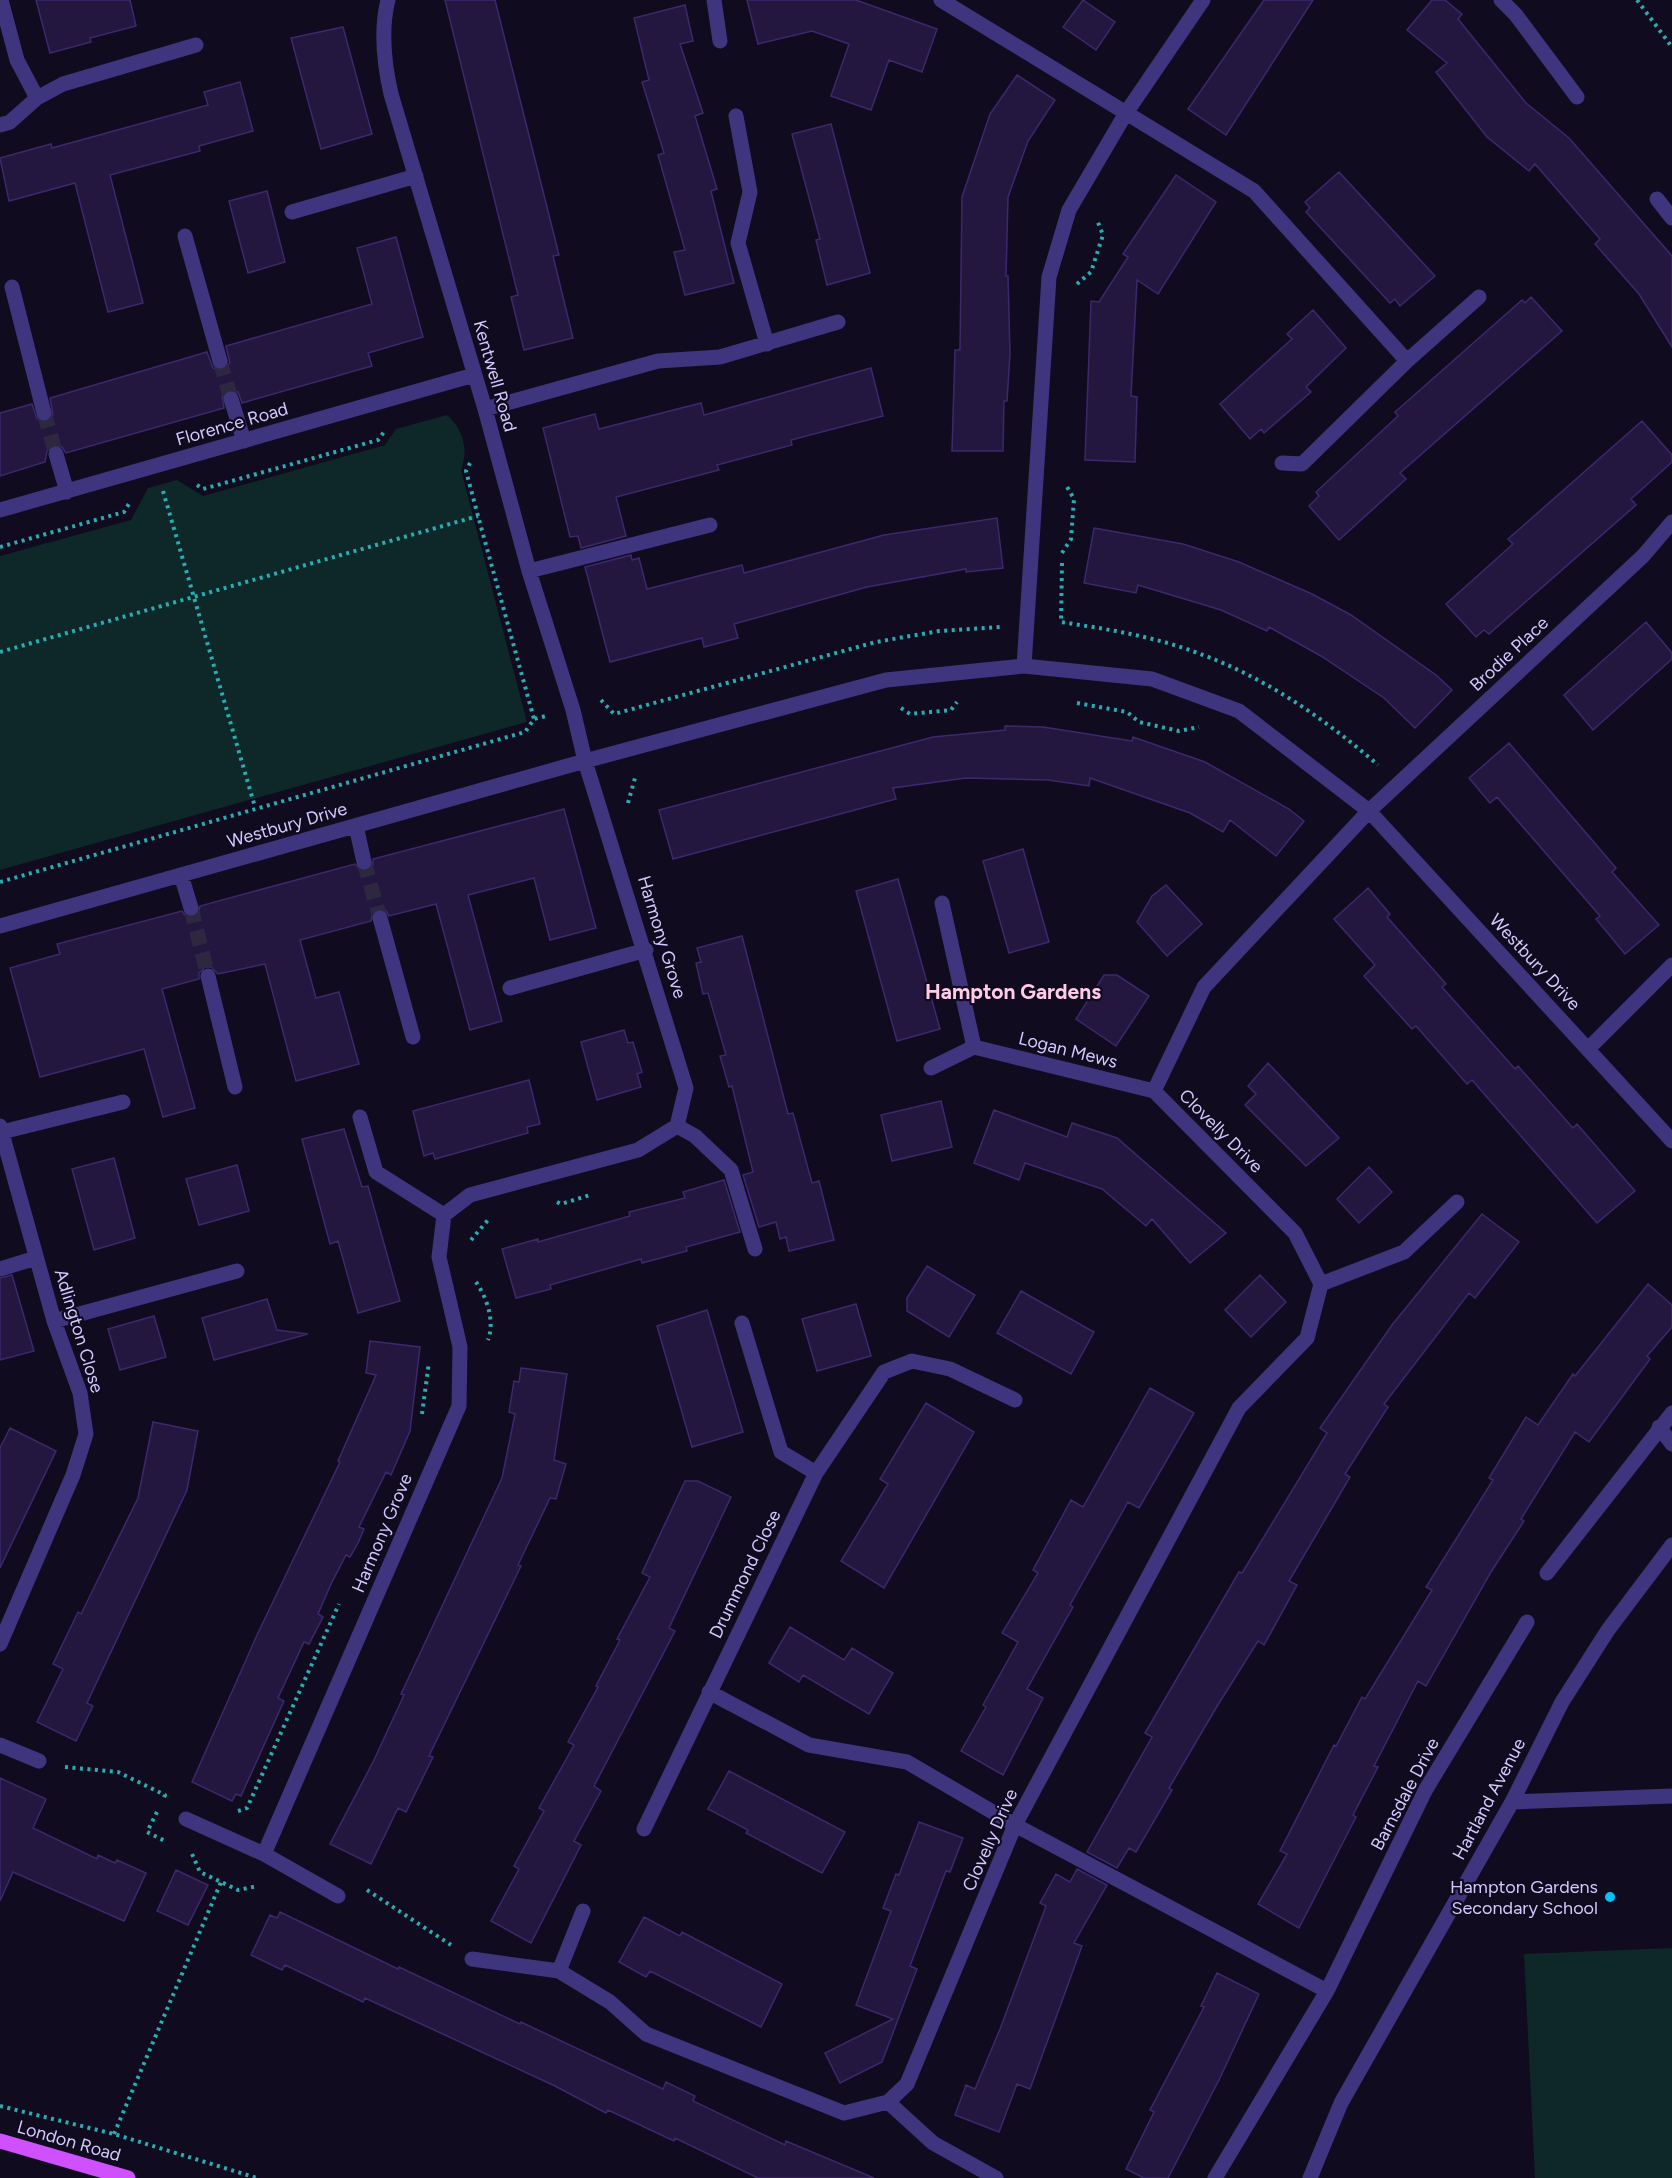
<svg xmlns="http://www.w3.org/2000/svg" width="1672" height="2178" viewBox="0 0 1672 2178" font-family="Figtree,sans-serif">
  <rect width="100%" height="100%" fill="#100b1e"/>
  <path fill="#0e2728" d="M 447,415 C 463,429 469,450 461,470 L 527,722 L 0,870 L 0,556 L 131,520 L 148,488 L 177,480 L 203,496 L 385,445 L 396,429 Z
    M 1672,1948 L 1672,2178 L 1535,2178 L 1524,1954 Z"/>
  <path fill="#231740" stroke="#3d286c" stroke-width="1.5" d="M 36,0 L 130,0 L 136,26 L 90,38 L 91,42 L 50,53 Z
    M 445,0 L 495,0 L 559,255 L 553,256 L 573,338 L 524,350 L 511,297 L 518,295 Z
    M 747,0 L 856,0 L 937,29 L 922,72 L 889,60 L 871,110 L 831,96 L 849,44 L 812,31 L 758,44 Z
    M 1083,0 L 1115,22 L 1096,50 L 1063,27 Z
    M 1264,0 L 1313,0 L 1226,135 L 1188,109 Z
    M 1432,0 L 1445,0 L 1462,14 L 1458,19 L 1526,103 L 1569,138 L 1672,256 L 1672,347 L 1639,294 L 1595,244 L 1600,239 L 1535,164 L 1529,171 L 1487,137 L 1436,72 L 1447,63 L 1407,30 Z
    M 685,5 L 693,41 L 680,44 L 703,113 L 695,116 L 717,189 L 711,191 L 734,283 L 685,295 L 674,252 L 685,250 L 658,155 L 664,153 L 642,82 L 649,80 L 634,18 Z
    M 343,27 L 372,134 L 321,149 L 291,38 Z
    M 1017,75 L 1055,100 L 1028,141 L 1008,197 L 1006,276 L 1008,276 L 1010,354 L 1007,401 L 1004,401 L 1003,451 L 952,451 L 955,350 L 960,350 L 962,197 L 990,114 Z
    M 240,82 L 253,131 L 199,146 L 200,151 L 110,175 L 143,303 L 108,312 L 75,183 L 9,201 L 0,158 L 51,144 L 52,148 L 208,105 L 204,92 Z
    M 831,124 L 870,273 L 827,285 L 816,240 L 820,239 L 792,134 Z
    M 1339,172 L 1435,276 L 1400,306 L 1395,299 L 1390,303 L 1306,212 L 1310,208 L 1305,202 Z
    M 1176,175 L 1216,202 L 1158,294 L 1137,280 L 1131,396 L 1137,397 L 1135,462 L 1085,460 L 1091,301 L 1099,302 L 1128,257 L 1123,254 Z
    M 267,191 L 285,262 L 248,273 L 229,201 Z
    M 396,237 L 423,337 L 368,353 L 372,366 L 242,403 L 238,392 L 229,390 L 222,396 L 224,408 L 66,453 L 62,447 L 53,445 L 47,451 L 45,462 L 0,476 L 0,413 L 32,404 L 37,419 L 47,422 L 53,415 L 50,398 L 207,352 L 213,368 L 223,370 L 230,363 L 226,346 L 372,304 L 357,248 Z
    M 1531,297 L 1562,331 L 1400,473 L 1406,479 L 1339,540 L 1309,506 L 1319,496 L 1316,492 L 1398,416 L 1395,412 L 1522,300 L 1525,303 Z
    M 1313,310 L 1346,348 L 1306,387 L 1311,392 L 1264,433 L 1261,429 L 1250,439 L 1220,404 L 1292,339 L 1287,334 Z
    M 871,368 L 883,416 L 791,440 L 792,445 L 717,465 L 719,470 L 616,497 L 626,536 L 581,548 L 578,536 L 570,537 L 543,428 L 595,414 L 599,429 L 701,403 L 704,415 Z
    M 1642,421 L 1672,455 L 1672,462 L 1631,499 L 1636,505 L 1489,634 L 1484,630 L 1476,637 L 1446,604 L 1513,544 L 1508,539 Z
    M 997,518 L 1003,568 L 966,572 L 966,569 L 867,587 L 734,624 L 738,638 L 704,647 L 702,638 L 610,662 L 585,567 L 631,555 L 632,560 L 639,558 L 647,589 L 742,565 L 744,573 L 884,535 Z
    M 1094,528 L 1183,544 L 1239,562 L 1312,594 L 1351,615 L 1436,675 L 1452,690 L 1415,728 L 1384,698 L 1321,656 L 1269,627 L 1267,631 L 1221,610 L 1138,585 L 1136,593 L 1084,583 Z
    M 1646,622 L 1672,653 L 1672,659 L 1593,730 L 1564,695 Z
    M 1005,726 L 1043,727 L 1132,741 L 1133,737 L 1205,762 L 1289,809 L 1304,821 L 1276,856 L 1230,820 L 1223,832 L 1190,813 L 1090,778 L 1089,786 L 1048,780 L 966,778 L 893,788 L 896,799 L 673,859 L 659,810 L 933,737 L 1005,730 Z
    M 1509,743 L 1616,868 L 1612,872 L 1659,925 L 1625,954 L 1596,919 L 1600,916 L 1497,797 L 1490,803 L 1469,778 Z
    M 564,809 L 596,928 L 550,940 L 534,878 L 468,895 L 502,1021 L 470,1030 L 436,904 L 389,916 L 386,911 L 378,909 L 373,912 L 371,921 L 300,940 L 316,998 L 339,992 L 359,1064 L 296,1081 L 265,964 L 218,974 L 211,967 L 205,967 L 199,973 L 199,979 L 162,989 L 195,1108 L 163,1117 L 144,1049 L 40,1077 L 10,968 L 60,954 L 57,944 L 182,911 L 185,915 L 193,917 L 198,914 L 200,906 L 355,864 L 361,871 L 367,871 L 373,865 L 373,859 Z
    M 1023,849 L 1049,942 L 1009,953 L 983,861 Z
    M 898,879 L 940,1029 L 897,1041 L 856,891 Z
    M 1166,885 L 1202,924 L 1167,956 L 1137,922 L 1152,896 Z
    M 1368,888 L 1390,914 L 1387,917 L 1446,984 L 1442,987 L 1515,1069 L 1518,1066 L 1573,1128 L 1577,1124 L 1635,1191 L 1597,1223 L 1472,1080 L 1467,1084 L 1416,1026 L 1412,1029 L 1364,976 L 1375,965 L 1334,919 Z
    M 742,936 L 788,1114 L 793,1113 L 812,1183 L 819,1181 L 834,1240 L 789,1251 L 786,1237 L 780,1239 L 776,1222 L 759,1227 L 743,1175 L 753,1172 L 732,1086 L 729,1087 L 720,1056 L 726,1055 L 708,993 L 703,994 L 696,963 L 701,962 L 697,948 Z
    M 1104,975 L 1117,975 L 1149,996 L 1116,1046 L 1076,1019 Z
    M 624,1030 L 628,1043 L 633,1042 L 642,1072 L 637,1074 L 641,1087 L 597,1100 L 581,1042 Z
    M 1268,1063 L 1339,1138 L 1306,1166 L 1245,1105 L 1256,1094 L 1248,1086 Z
    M 529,1080 L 540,1124 L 527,1127 L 528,1133 L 435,1159 L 433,1153 L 424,1156 L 413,1111 Z
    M 941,1101 L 952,1147 L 892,1161 L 881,1115 Z
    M 994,1110 L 1067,1137 L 1072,1123 L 1117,1138 L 1226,1233 L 1190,1263 L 1152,1219 L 1146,1226 L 1102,1189 L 1025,1163 L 1019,1180 L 974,1163 Z
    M 344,1129 L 362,1187 L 368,1186 L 400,1301 L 358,1313 L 338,1241 L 330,1244 L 302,1139 Z
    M 114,1158 L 135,1238 L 94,1250 L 72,1169 Z
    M 237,1165 L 249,1211 L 199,1225 L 186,1179 Z
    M 1369,1167 L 1392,1192 L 1359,1223 L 1337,1199 Z
    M 724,1180 L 740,1232 L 686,1247 L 687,1251 L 642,1263 L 641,1259 L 550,1285 L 551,1289 L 516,1298 L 502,1249 L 538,1239 L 538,1242 L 630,1216 L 629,1212 L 685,1198 L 683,1192 Z
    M 1482,1214 L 1519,1242 L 1475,1298 L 1469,1293 L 1384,1404 L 1388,1407 L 1345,1474 L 1350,1477 L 1289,1581 L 1297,1585 L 1264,1645 L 1258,1641 L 1216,1708 L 1169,1788 L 1172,1790 L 1136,1852 L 1129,1848 L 1117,1868 L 1087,1852 L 1152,1737 L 1145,1733 L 1239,1572 L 1242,1573 L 1327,1433 L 1320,1428 L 1392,1325 Z
    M 927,1266 L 975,1295 L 949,1337 L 907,1311 L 907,1298 Z
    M 12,1275 L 34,1351 L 0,1360 L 0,1278 Z
    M 1260,1275 L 1286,1302 L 1251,1337 L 1225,1310 Z
    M 1648,1284 L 1672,1305 L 1672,1327 L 1647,1356 L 1650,1359 L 1589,1442 L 1575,1432 L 1521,1519 L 1524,1521 L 1491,1572 L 1426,1686 L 1418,1681 L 1374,1766 L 1378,1767 L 1353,1815 L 1356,1817 L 1299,1928 L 1258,1904 L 1287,1854 L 1280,1851 L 1334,1745 L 1336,1746 L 1362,1697 L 1365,1699 L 1432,1590 L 1426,1587 L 1493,1480 L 1489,1478 L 1526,1417 L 1538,1425 L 1573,1374 L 1575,1376 Z
    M 1021,1291 L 1094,1332 L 1071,1374 L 997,1333 Z
    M 267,1299 L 277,1330 L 308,1334 L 214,1360 L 202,1318 Z
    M 856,1304 L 871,1356 L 817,1371 L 802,1319 Z
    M 707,1310 L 743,1432 L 692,1447 L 657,1326 Z
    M 154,1316 L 166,1357 L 120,1370 L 108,1329 Z
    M 370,1341 L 420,1347 L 410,1431 L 391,1475 L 386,1472 L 359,1527 L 364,1529 L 358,1543 L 350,1557 L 346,1555 L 331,1584 L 318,1614 L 323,1617 L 309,1644 L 304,1642 L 278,1698 L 284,1701 L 241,1796 L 236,1794 L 232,1801 L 192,1782 L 257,1635 L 340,1462 L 338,1461 L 376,1375 L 366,1373 Z
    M 521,1368 L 567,1374 L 554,1460 L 566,1464 L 556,1499 L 550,1498 L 518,1565 L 521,1566 L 429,1756 L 433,1757 L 406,1812 L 398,1808 L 371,1864 L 330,1844 L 373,1762 L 404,1695 L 401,1694 L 502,1478 L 515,1414 L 509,1412 L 514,1381 L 519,1382 Z
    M 1150,1388 L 1194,1413 L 1139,1508 L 1128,1502 L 1070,1605 L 1073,1607 L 1027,1689 L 1043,1698 L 1003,1775 L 961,1751 L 986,1707 L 983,1705 L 1018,1642 L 1002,1633 L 1038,1573 L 1033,1570 L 1071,1500 L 1083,1507 Z
    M 926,1403 L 974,1432 L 884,1588 L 841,1561 L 888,1484 L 880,1479 Z
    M 153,1422 L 198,1431 L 187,1490 L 87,1703 L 93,1706 L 76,1741 L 37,1722 L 63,1669 L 53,1664 L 78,1612 L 81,1614 L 138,1498 Z
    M 10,1428 L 56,1451 L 0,1568 L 0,1448 Z
    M 685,1481 L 698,1481 L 731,1497 L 669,1628 L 675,1631 L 594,1786 L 601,1791 L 574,1841 L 581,1845 L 531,1943 L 491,1921 L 519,1869 L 514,1866 L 544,1811 L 539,1808 L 574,1745 L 568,1742 L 598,1687 L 596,1686 L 620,1640 L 617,1639 L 650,1577 L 642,1573 Z
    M 790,1627 L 844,1660 L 852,1648 L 893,1673 L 869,1714 L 803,1675 L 799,1682 L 769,1663 Z
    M 729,1771 L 845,1832 L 822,1873 L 746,1833 L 748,1830 L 708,1809 Z
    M 0,1778 L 46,1799 L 33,1828 L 97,1859 L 98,1855 L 115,1863 L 117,1860 L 146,1873 L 124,1921 L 13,1872 L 0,1901 Z
    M 919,1822 L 963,1838 L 950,1872 L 946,1871 L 910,1966 L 917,1969 L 882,2062 L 840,2083 L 825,2053 L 893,2019 L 856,2005 L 891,1911 L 883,1908 L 896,1874 L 899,1875 Z
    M 1077,1869 L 1107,1885 L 1074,1943 L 1082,1946 L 1030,2089 L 1017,2084 L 999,2132 L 955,2115 L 966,2085 L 975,2089 L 1000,2029 L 1046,1906 L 1040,1903 L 1056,1874 L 1070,1882 Z
    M 176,1870 L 208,1885 L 188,1925 L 157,1911 Z
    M 280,1912 L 398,1969 L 399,1967 L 520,2024 L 521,2022 L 663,2089 L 666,2082 L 695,2096 L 693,2101 L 785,2145 L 786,2141 L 874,2178 L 758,2178 L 675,2138 L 674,2141 L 608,2110 L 606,2113 L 555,2086 L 365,1998 L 363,2002 L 285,1965 L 282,1970 L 251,1955 L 270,1915 L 277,1918 Z
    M 644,1917 L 680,1936 L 682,1932 L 782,1984 L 761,2027 L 650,1971 L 646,1977 L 619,1962 Z
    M 1217,1973 L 1259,1994 L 1220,2078 L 1168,2178 L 1144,2178 L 1126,2169 L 1154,2112 L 1150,2110 L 1204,2007 L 1201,2006 Z"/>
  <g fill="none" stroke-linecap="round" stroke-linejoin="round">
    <path stroke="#2d2840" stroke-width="15" stroke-dasharray="15 8" stroke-linecap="butt" d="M 220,361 L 231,399
      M 44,413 L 56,454
      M 364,862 L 380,918
      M 191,908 L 208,976"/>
    <path stroke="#29adb2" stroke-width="4" stroke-dasharray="3 4.5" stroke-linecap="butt" d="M 1637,0 L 1672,47
      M 1077,284 L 1091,272 L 1103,235 L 1097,220
      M 470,463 L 466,471 L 478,516 L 534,719
      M 197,485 L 203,489 L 378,440 L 384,432
      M 163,491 L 255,807
      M 0,547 L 124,512 L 130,502
      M 1062,553 L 1071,539 L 1074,499 L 1066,485
      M 1062,563 L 1061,622 C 1106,629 1152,636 1195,652 C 1263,676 1324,718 1378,765
      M 0,652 L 478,516
      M 601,700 L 614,714 L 876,642 L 939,631 L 1000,627
      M 1077,703 L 1127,712 L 1139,722 L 1179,731 L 1199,727
      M 901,708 L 910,714 L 951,710 L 957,702
      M 628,803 L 635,778
      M 0,882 L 525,732 L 534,719 L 546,716
      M 557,1202 L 561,1204 L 590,1195
      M 471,1240 L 488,1220
      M 476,1282 C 487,1298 495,1321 488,1340
      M 422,1414 L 429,1362
      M 65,1767 L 118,1772 L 165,1795 L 163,1800
      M 238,1811 L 247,1808 L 339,1604
      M 157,1812 L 147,1832 L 167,1842
      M 192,1854 L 200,1872 L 238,1890 L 258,1886
      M 367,1890 L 451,1945
      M 0,2106 L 114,2134 L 257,2178
      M 114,2134 L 221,1882"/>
    <path stroke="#3f357f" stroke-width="15" d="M 1,0 L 17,60 L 37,98
      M 714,0 L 720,41
      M 941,0 L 1254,191 L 1407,361
      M 1501,0 L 1516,15 L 1577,97
      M 736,116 L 750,192 L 738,243 L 767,344
      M 0,125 L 10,122 L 37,98 L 63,84 L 196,45
      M 1657,199 L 1672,218
      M 292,212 L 416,176
      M 185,236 L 220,361
      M 12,287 L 44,413
      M 231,399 L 244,441
      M 485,409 L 658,361 L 720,357 L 838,322
      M 56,454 L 67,492
      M 1282,463 L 1302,464 L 1407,361 L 1479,297
      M 0,510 L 474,375
      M 529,571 L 710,525
      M 1024,666 L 1049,277 L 1069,210 L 1126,113 L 1203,0
      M 356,826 L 364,862
      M 181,875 L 191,908
      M 380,918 L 413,1037
      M 0,926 L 585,761 L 886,680 L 1024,666 L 1152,679 L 1239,711 L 1369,811 L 1672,1141
      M 208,976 L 235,1087
      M 510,988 L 646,950
      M 974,1047 L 1154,1091
      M 1588,1049 L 1672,965
      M 931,1068 L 974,1047 L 942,903
      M 360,1117 L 376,1172 L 444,1215
      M 0,1126 L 54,1321 L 80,1393 L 86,1434 L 73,1475 L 0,1644
      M 677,1126 L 695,1136 L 731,1170 L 755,1249
      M 2,1132 L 123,1102
      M 0,1269 L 36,1258
      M 1321,1284 L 1404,1252 L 1457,1202
      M 54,1321 L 237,1271
      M 742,1323 L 781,1452 L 816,1473
      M 1659,1427 L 1672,1444
      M 1547,1573 L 1672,1413
      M 709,1692 L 809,1745 L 907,1762 L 1015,1825 L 1327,1991
      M 0,1745 L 39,1761
      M 1512,1802 L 1672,1796
      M 186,1819 L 264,1854 L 338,1896
      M 644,1829 L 816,1473 L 884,1372 L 912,1361 L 950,1369 L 1015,1400
      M 264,1854 L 459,1406 L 460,1347 L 439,1257 L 444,1215 L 470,1195 L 638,1150 L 677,1126 L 686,1088 L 585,761 L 573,710 L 529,571 L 485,409 L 391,94 C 384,63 380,31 388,0
      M 472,1959 L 559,1971 L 610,2002 L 646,2034 L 844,2113 L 888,2102 L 907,2084 L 1015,1825 L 1239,1408 L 1307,1338 L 1321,1284 L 1295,1233 L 1154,1091 L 1204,987 L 1369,811 L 1643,556 L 1672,522
      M 559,1971 L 583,1911
      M 888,2102 L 933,2143 L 996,2178
      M 1215,2178 L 1327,1991 L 1426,1789 L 1527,1622
      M 1310,2178 L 1341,2103 L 1512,1802 L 1562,1702 L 1608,1630 L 1672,1545"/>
    <path stroke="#cf50ff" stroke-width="15" d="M 0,2141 L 128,2178"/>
  </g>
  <circle fill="#00c2f4" stroke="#100b1e" stroke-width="2" cx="1610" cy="1897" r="6"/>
  <g text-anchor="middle" stroke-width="4.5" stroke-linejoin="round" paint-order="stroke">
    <g font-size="18" fill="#d4c9ff" stroke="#100b1e">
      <text transform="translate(495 376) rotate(74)" y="6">Kentwell Road</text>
      <text transform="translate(232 424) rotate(-16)" y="6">Florence Road</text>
      <text transform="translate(1509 654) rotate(-43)" y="6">Brodie Place</text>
      <text transform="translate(287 825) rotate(-16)" y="6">Westbury Drive</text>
      <text transform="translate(662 937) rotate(73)" y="6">Harmony Grove</text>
      <text transform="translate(1535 962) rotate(47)" y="6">Westbury Drive</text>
      <text transform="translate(1068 1050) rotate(14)" y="6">Logan Mews</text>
      <text transform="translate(1221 1131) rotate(45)" y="6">Clovelly Drive</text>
      <text transform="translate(79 1331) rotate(73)" y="6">Adlington Close</text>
      <text transform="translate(382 1533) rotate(-67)" y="6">Harmony Grove</text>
      <text transform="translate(745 1574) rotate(-64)" y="6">Drummond Close</text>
      <text transform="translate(1405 1794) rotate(-62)" y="6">Barnsdale Drive</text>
      <text transform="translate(1489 1799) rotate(-62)" y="6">Hartland Avenue</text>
      <text transform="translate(990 1840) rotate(-66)" y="6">Clovelly Drive</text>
      <text transform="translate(69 2141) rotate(16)" y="6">London Road</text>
    </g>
    <g font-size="18" fill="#d4c9ff" stroke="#100b1e" text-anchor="end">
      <text x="1598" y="1893">Hampton Gardens<tspan x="1598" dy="21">Secondary School</tspan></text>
    </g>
    <g font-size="21" font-weight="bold" fill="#ffcbe7" stroke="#100b1e">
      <text x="1013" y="999">Hampton Gardens</text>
    </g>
  </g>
</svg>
